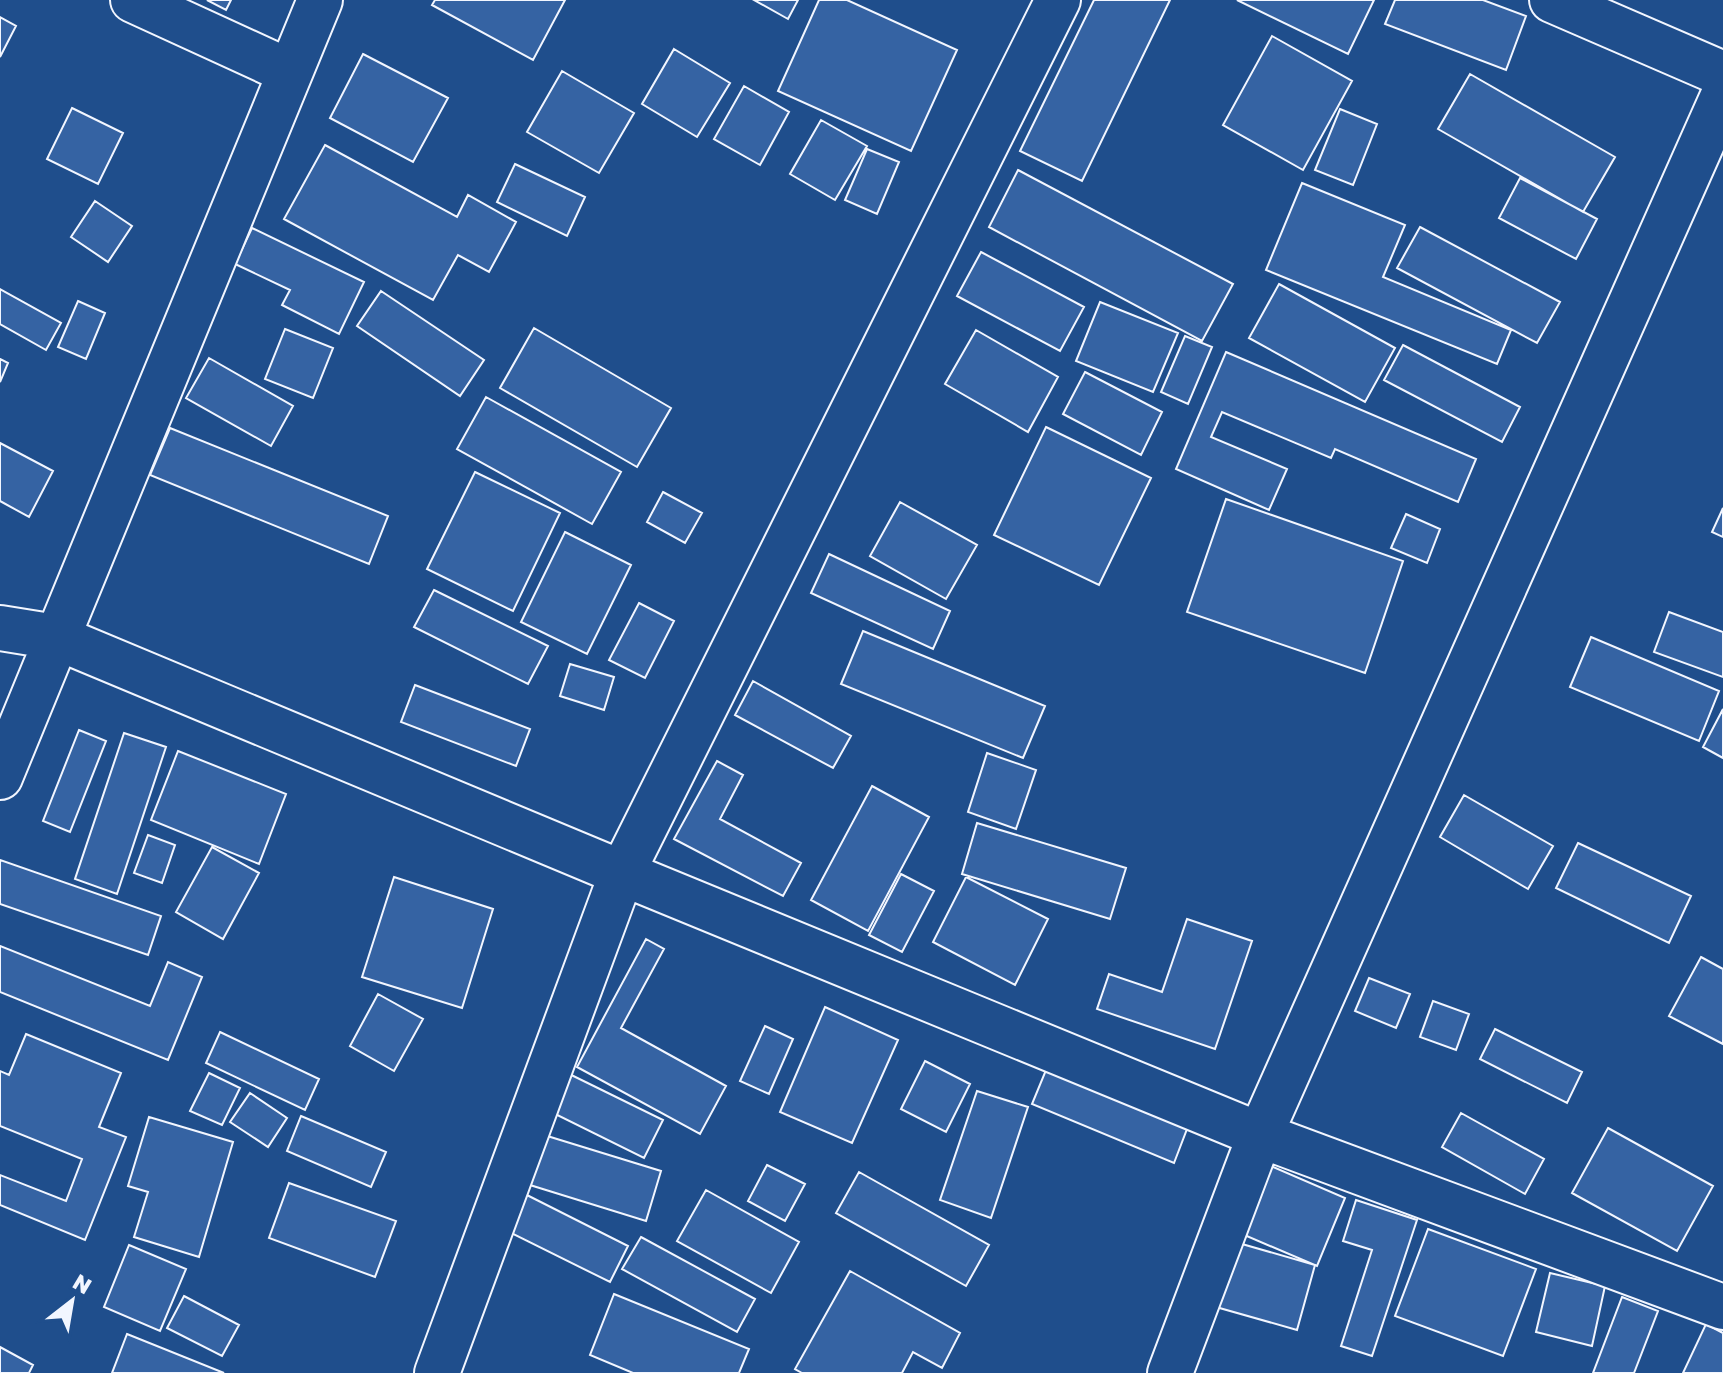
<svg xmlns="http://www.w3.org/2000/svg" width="1723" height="1373" viewBox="0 0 1723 1373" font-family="'Golos Text',sans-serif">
  <rect width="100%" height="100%" fill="#1f4e8c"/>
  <path fill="#3563a3" stroke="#f2f6ff" stroke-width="2" d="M 207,0 L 231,0 L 226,10 Z
    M 435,0 L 565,0 L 533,60 L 432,5 Z
    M 754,0 L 798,0 L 788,19 Z
    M 819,0 L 847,0 L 957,50 L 911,151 L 778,91 Z
    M 1094,0 L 1170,0 L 1082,181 L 1020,151 Z
    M 1237,0 L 1374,0 L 1348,54 Z
    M 1395,0 L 1483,0 L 1526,16 L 1506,70 L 1385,24 Z
    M 0,17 L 16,26 L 0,57 Z
    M 1272,36 L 1352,81 L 1303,170 L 1223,125 Z
    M 674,49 L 730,83 L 697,137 L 642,104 Z
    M 363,54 L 448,98 L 413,162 L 330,118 Z
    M 562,71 L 634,113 L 599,173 L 527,132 Z
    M 1470,74 L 1615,157 L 1583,212 L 1438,129 Z
    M 744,86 L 789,112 L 760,165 L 714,139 Z
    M 72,108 L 123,133 L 98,184 L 47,159 Z
    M 1340,109 L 1377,124 L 1353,185 L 1315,170 Z
    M 821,120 L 867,146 L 835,200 L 790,174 Z
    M 325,145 L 457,217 L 468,195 L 516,222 L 489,272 L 458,255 L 433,300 L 284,219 Z
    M 867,149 L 899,162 L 877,214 L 845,200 Z
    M 515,164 L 585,197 L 567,236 L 497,202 Z
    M 1018,170 L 1233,284 L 1202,341 L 989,227 Z
    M 1520,178 L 1597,219 L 1576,259 L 1499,218 Z
    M 1302,183 L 1405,225 L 1383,277 L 1511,330 L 1497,364 L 1266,270 Z
    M 95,201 L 132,226 L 108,262 L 71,237 Z
    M 1420,227 L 1560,302 L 1537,343 L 1397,268 Z
    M 252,228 L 364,282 L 339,334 L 282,305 L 290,290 L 235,264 Z
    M 981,252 L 1084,307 L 1060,351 L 957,296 Z
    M 1279,284 L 1395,348 L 1365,402 L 1249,338 Z
    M 0,289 L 61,323 L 46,350 L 0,324 Z
    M 381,291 L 484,360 L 460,396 L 357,326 Z
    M 78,301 L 105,313 L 86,359 L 58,347 Z
    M 1100,302 L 1178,333 L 1153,392 L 1076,361 Z
    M 534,328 L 671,408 L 637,467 L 500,388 Z
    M 285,329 L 333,348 L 313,398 L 265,379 Z
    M 976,330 L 1058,377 L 1028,432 L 945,384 Z
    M 1185,336 L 1212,347 L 1188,404 L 1161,392 Z
    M 1403,345 L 1520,407 L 1502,442 L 1384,380 Z
    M 1226,352 L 1476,459 L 1458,502 L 1335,449 L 1331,458 L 1222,412 L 1211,437 L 1287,469 L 1269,510 L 1176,469 Z
    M 209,358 L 293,406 L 271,446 L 186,398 Z
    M 0,359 L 8,363 L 0,382 Z
    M 1085,372 L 1162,412 L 1141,455 L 1063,414 Z
    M 486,397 L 621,472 L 592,524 L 457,449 Z
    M 1046,427 L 1151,478 L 1099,585 L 994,535 Z
    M 170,428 L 388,516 L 369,564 L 150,475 Z
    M 0,443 L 53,471 L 29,517 L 0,501 Z
    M 475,472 L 560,513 L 513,611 L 427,569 Z
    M 663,492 L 702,513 L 685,543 L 647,522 Z
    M 1226,499 L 1403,561 L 1365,673 L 1187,612 Z
    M 900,502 L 977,545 L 946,599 L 870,556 Z
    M 1723,508 L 1723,537 L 1712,532 Z
    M 1406,514 L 1440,529 L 1427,563 L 1391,548 Z
    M 565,532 L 631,565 L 587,654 L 521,622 Z
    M 829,554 L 950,611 L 933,649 L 811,593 Z
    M 434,590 L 548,646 L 528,684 L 414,627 Z
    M 639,603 L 674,621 L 645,678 L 609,660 Z
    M 1669,612 L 1723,632 L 1723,677 L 1654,652 Z
    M 863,631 L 1045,706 L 1023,758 L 841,684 Z
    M 1591,637 L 1719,691 L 1699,741 L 1570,687 Z
    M 570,664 L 614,677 L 604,710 L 560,696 Z
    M 753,681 L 851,736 L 833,768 L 735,715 Z
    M 415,685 L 530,729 L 516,766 L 401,722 Z
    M 1723,709 L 1723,758 L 1703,747 Z
    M 79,730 L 106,741 L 70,832 L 43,821 Z
    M 124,733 L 166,747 L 117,894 L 75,879 Z
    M 178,751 L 286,794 L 259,864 L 151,820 Z
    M 987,753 L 1036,770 L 1016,829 L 968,812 Z
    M 717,761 L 743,775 L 720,819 L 801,863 L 783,896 L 674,839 Z
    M 872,786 L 929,817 L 868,931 L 811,900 Z
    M 1464,795 L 1553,846 L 1528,889 L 1440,837 Z
    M 977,823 L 1126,868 L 1110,919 L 962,874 Z
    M 148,835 L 175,845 L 162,883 L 134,873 Z
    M 1578,843 L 1691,896 L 1669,943 L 1556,888 Z
    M 212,847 L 259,873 L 223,939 L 176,912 Z
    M 0,860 L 161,916 L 148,955 L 0,904 Z
    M 901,874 L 934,891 L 902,952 L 869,935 Z
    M 394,877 L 493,909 L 462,1008 L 362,977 Z
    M 966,877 L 1048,919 L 1015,985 L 933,942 Z
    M 1187,919 L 1252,941 L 1215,1049 L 1097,1009 L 1109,974 L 1162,992 Z
    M 646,939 L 664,949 L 621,1028 L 726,1086 L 700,1134 L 577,1067 Z
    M 0,946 L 150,1006 L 168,962 L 202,977 L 168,1060 L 0,992 Z
    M 1701,957 L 1723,969 L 1723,1044 L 1669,1016 Z
    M 1369,978 L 1410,994 L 1396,1028 L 1355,1011 Z
    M 378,994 L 423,1019 L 394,1071 L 350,1046 Z
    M 1433,1001 L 1469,1014 L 1456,1050 L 1420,1037 Z
    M 825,1007 L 898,1040 L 852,1143 L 780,1112 Z
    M 765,1026 L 793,1039 L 769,1094 L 740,1081 Z
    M 1495,1029 L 1582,1072 L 1567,1103 L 1480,1059 Z
    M 220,1032 L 319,1079 L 305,1110 L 206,1063 Z
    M 26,1034 L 121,1073 L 99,1127 L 126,1137 L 85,1240 L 0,1205 L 0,1175 L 66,1201 L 82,1159 L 0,1126 L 0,1071 L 9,1075 Z
    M 925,1061 L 970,1084 L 946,1132 L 901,1109 Z
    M 553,1066 L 663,1120 L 644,1158 L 535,1104 Z
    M 1046,1070 L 1187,1129 L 1174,1163 L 1032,1104 Z
    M 209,1073 L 240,1088 L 222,1125 L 190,1111 Z
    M 977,1091 L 1028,1107 L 991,1218 L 940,1200 Z
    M 250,1093 L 287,1118 L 268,1147 L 230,1122 Z
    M 1461,1113 L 1544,1159 L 1525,1194 L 1442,1147 Z
    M 301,1116 L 386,1152 L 371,1187 L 287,1151 Z
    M 149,1117 L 233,1142 L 199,1257 L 134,1237 L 148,1192 L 128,1186 Z
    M 1608,1128 L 1713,1186 L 1677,1251 L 1572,1193 Z
    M 531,1131 L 661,1171 L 646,1221 L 517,1181 Z
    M 1264,1163 L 1345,1198 L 1317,1266 L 1235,1231 Z
    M 767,1165 L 805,1184 L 785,1221 L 748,1201 Z
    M 859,1172 L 989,1245 L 966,1286 L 836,1213 Z
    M 289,1183 L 396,1221 L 375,1277 L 269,1238 Z
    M 511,1187 L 628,1246 L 610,1282 L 493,1224 Z
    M 706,1190 L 799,1242 L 771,1293 L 677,1241 Z
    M 1356,1200 L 1417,1220 L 1372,1356 L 1341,1346 L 1372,1250 L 1343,1241 Z
    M 1428,1229 L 1536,1269 L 1503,1356 L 1395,1316 Z
    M 641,1237 L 755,1299 L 737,1332 L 622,1269 Z
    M 1235,1242 L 1315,1265 L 1297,1330 L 1216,1307 Z
    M 129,1245 L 186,1269 L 160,1331 L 104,1307 Z
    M 850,1271 L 960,1333 L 942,1368 L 913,1352 L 902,1373 L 802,1373 L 795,1369 Z
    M 1550,1273 L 1605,1286 L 1592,1346 L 1536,1332 Z
    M 614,1294 L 749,1349 L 739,1373 L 633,1373 L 590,1355 Z
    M 184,1296 L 239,1325 L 222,1356 L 167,1328 Z
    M 1622,1297 L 1658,1311 L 1634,1373 L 1593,1373 Z
    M 1706,1324 L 1723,1333 L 1723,1373 L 1683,1373 Z
    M 127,1334 L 224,1373 L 112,1373 Z
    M 0,1347 L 33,1365 L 29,1373 L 0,1373 Z"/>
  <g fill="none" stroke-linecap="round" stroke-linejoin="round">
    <g stroke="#f2f6ff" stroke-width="48">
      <path id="street" d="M 133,0 L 290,72
        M 1552,0 L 1723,74
        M 0,628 L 56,637 L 622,873 L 1260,1135 L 1723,1307
        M 0,777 L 320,0
        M 437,1373 L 622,873 L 1058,0
        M 1170,1373 L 1260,1135 L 1723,96"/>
    </g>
    <use href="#street" stroke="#1f4e8c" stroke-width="44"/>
  </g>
  <g transform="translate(72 1301) rotate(31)" stroke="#1f4e8c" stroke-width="6" paint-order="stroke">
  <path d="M0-6L14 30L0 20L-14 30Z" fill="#f2f6ff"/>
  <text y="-12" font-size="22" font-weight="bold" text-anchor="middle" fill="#f2f6ff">N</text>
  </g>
</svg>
